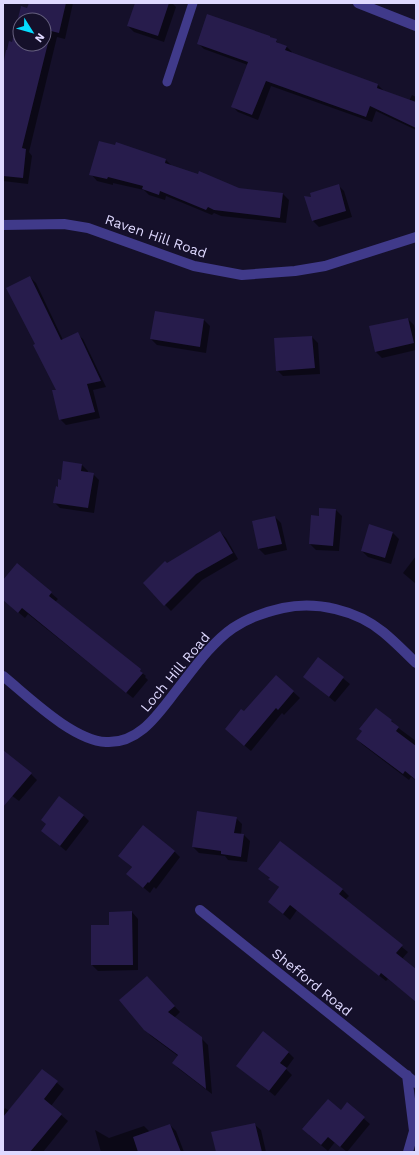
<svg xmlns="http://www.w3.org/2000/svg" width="419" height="1155" viewBox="0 0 419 1155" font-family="'Work Sans',sans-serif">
  <rect width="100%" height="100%" fill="#15102a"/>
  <path fill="#0007" fill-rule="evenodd" d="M 30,3 L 73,3 L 65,39 L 57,37 L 29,152 L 32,156 L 28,184 L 3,181 L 3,80 L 21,7 L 28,9 ZM 20,20 L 44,20 L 44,44 L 20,44 Z
    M 136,3 L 172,3 L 176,7 L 164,42 L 134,32 L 128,26 Z
    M 270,37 L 280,44 L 286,46 L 292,52 L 291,54 L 378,85 L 384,91 L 409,101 L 412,95 L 416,97 L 416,130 L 376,111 L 372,122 L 271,86 L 258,120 L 238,112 L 232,106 L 248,65 L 204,49 L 198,43 Z
    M 166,160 L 172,166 L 239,189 L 283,194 L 289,200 L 286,223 L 221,216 L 214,213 L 212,215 L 166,196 L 165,200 L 149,195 L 144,190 L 113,183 L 113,185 L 97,181 L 91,174 Z
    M 338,185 L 344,191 L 352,217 L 319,227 L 313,221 Z
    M 30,277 L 36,283 L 63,340 L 77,334 L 83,339 L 106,387 L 93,390 L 100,418 L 66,425 L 60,419 L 57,390 L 36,344 Z
    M 156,312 L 204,320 L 210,326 L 206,353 L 157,345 L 151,339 Z
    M 408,319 L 414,325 L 416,335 L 416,350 L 382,358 L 376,352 Z
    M 312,337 L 318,343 L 320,374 L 283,376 L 277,370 Z
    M 82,465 L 88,471 L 87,473 L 93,474 L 99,480 L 94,513 L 60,508 L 54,502 L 61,481 Z
    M 336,510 L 342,516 L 339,551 L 316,550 L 310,544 Z
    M 275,517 L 281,523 L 287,550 L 265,555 L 259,549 L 253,522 Z
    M 220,532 L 226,538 L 238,559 L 202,580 L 171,611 L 144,583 L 167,564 Z
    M 392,532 L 399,539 L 391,564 L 368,557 L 362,551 Z
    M 416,556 L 416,584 L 403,573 Z
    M 17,564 L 58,599 L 55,602 L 146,676 L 145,677 L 148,680 L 133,698 L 28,614 L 25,618 L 3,599 L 3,582 Z
    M 318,658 L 350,684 L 335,702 L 305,677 Z
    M 276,676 L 300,698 L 284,715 L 282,713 L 251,751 L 232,735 Z
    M 391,720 L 397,727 L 416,741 L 416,780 L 411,777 L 409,780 L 363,745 L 357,739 Z
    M 3,753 L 31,774 L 37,780 L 19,801 L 3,789 Z
    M 83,815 L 89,821 L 66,851 L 42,831 L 47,825 Z
    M 236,818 L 242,824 L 241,835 L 244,835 L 250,841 L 247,862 L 228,860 L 225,856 L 199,853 L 193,847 Z
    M 280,842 L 343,890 L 349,896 L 345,900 L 408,952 L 402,959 L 416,970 L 416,1001 L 388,979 L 386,981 L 297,910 L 290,920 L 269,902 L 280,888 L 260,869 Z
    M 174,851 L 180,857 L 156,889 L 154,887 L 150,893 L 127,874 L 132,867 L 126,862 Z
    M 132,912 L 138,919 L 138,970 L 98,971 L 92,965 L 110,926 Z
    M 147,978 L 180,1012 L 174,1018 L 201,1038 L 208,1045 L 212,1094 L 179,1069 L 173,1063 L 178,1056 L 151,1036 L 145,1029 Z
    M 288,1052 L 294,1058 L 286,1069 L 292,1075 L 275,1096 L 238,1066 Z
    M 42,1070 L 64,1089 L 51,1106 L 68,1121 L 43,1152 L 5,1152 L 3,1150 L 3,1111 L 5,1108 L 9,1111 Z
    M 347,1104 L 370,1124 L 347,1152 L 335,1142 L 328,1151 L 309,1135 L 341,1111 Z
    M 254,1124 L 261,1130 L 266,1152 L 211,1152 L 216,1151 Z
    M 170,1125 L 176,1131 L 184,1152 L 101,1152 L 95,1130 L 109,1138 L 144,1126 L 150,1132 Z"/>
  <path fill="#271c4c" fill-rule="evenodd" d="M 29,3 L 66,3 L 59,33 L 51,31 L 22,148 L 26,149 L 23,178 L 3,176 L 3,66 L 6,50 L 7,50 L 9,41 L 12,42 L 21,6 L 27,8 ZM 20,20 L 44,20 L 44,44 L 20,44 Z
    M 135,3 L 169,3 L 158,36 L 127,26 Z
    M 207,14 L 270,36 L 270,37 L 277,39 L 276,42 L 287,46 L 285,50 L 378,84 L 377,88 L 416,102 L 416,128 L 370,106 L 366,117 L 266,81 L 252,115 L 231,107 L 248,62 L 197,44 Z
    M 99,141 L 115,145 L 116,142 L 166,159 L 165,163 L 198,174 L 199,171 L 239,188 L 283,193 L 280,218 L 214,210 L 208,207 L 206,210 L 160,191 L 159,195 L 142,189 L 143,186 L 108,177 L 107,179 L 89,175 Z
    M 339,184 L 346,211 L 312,221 L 304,196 L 311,197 L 310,193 Z
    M 30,276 L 61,340 L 78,332 L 101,381 L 87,384 L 95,412 L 59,420 L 52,390 L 56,390 L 33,345 L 35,344 L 6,288 Z
    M 155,311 L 204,319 L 200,347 L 150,339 Z
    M 408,318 L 414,343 L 375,352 L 369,326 Z
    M 312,336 L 315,368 L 276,371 L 274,338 Z
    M 63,461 L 82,464 L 81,471 L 94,473 L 88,508 L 53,503 L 56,486 L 58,487 L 58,479 L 61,480 Z
    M 319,508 L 336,509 L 333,546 L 309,544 L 311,515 L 319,516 Z
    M 275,516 L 282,544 L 258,549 L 252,521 Z
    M 369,524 L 393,532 L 385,558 L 361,551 Z
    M 220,531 L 233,553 L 196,574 L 164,606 L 143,583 L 165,561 L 167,563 Z
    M 17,563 L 52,592 L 49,596 L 141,669 L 140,671 L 143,673 L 126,693 L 22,608 L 18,613 L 3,600 L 3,580 Z
    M 318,657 L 344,677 L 329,697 L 303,677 Z
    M 276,675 L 294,691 L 278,710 L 276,708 L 244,746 L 225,729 L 241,709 L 244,711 Z
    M 376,708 L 392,720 L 391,721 L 399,727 L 396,731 L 416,746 L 416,780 L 405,771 L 403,774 L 356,739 L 362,731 L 359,729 Z
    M 3,750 L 32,773 L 3,807 Z
    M 59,796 L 84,815 L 60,846 L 41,831 L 46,824 L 41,820 Z
    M 197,811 L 237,817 L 234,833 L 244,834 L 241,857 L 221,854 L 221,851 L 192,847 Z
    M 143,825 L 175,851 L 149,883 L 148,882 L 143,888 L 126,874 L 132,867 L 118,856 Z
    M 280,841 L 343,889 L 339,894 L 403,945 L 396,953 L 416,969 L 416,1002 L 381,973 L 379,976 L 290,905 L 283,914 L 268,902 L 279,887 L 268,879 L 270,878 L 258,869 Z
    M 132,911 L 133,965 L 91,965 L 91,925 L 109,925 L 109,912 Z
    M 147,976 L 175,1006 L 168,1012 L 202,1037 L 206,1089 L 172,1063 L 178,1055 L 144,1030 L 119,1000 Z
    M 263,1031 L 289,1052 L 280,1063 L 287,1068 L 269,1091 L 236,1066 Z
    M 42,1069 L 58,1081 L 44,1099 L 62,1114 L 30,1152 L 3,1152 L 3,1117 Z
    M 328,1099 L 341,1110 L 347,1102 L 365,1117 L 340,1147 L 328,1137 L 321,1145 L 302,1129 Z
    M 255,1123 L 262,1152 L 216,1152 L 211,1132 Z
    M 170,1124 L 181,1152 L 138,1152 L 133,1137 Z"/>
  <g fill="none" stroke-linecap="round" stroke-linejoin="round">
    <path stroke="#403a8a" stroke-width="9" d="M 167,82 L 193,3"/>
    <path stroke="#403a8a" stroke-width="10" d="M 358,3 L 416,26
      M 3,225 L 64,224 L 88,228 L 194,266 L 242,275 L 295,271 L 325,266 L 416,237
      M 3,676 C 29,697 72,740 106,742 C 139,744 158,714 176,691 C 192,671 211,643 233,628 C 248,618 265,612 283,608 C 317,601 356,610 383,632 C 394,641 405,652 416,663
      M 200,910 L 416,1083
      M 407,1075 L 414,1131 L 408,1152"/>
  </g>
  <g text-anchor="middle" stroke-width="3" stroke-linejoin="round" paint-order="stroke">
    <g font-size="14" fill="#dfd9ff" stroke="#15102a">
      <text transform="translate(156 236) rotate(19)" y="5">Raven Hill Road</text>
      <text transform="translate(175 672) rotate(-50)" y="5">Loch Hill Road</text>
      <text transform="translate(312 982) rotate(39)" y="5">Shefford Road</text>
    </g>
  </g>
  <rect width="419" height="1155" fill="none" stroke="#dfd9ff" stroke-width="8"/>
  <g transform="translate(32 32) rotate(127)"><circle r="19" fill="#15102a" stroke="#66607f"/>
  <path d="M0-3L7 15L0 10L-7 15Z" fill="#05ddff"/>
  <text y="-6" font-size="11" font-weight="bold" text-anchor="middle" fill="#dfd9ff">N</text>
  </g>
</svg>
